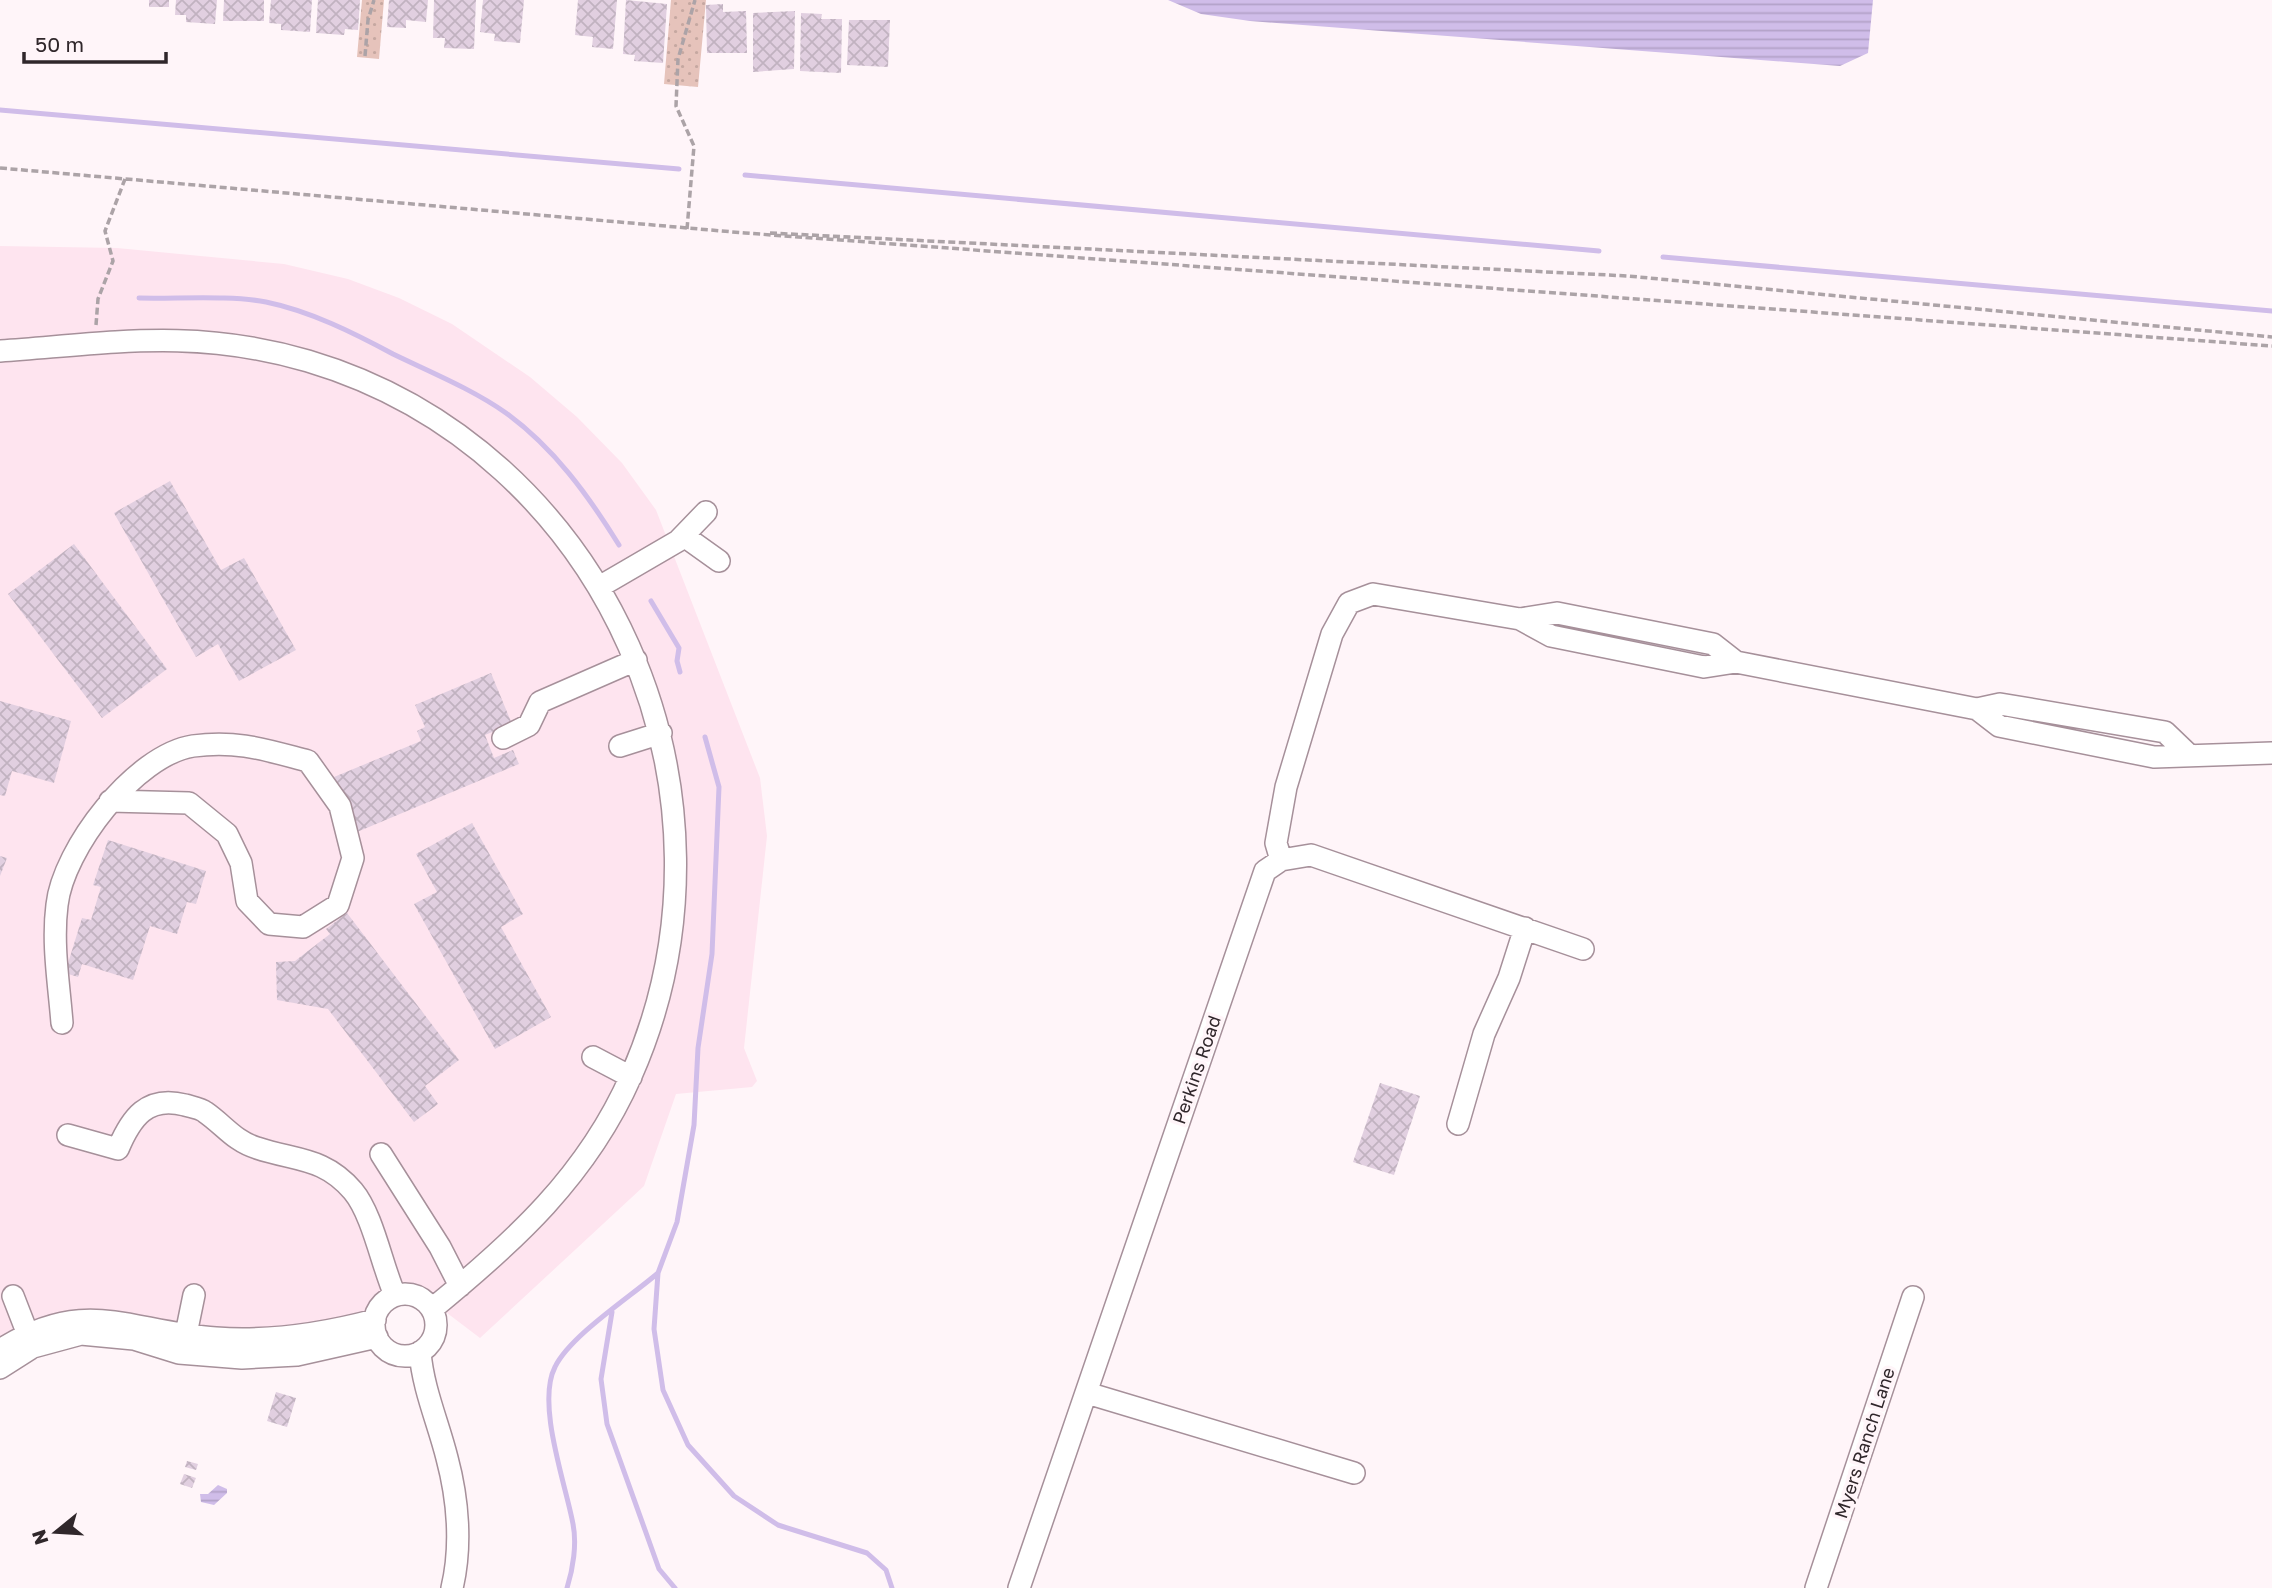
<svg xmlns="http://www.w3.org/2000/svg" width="2272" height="1588" viewBox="0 0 2272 1588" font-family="'Golos Text',sans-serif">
  <defs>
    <pattern id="green-dots" width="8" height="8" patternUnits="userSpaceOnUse" patternTransform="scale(1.75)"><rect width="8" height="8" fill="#e6c3bb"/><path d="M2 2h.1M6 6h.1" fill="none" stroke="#c6a8a1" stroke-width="1.8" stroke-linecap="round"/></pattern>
    <pattern id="water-rules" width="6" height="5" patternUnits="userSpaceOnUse" patternTransform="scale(1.75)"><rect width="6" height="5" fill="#d0bde9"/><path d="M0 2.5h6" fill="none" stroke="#b3a2c8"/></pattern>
    <pattern id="building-cross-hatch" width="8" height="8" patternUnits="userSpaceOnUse" patternTransform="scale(1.75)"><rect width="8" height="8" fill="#e1cfe0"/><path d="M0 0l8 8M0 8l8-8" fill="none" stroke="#c1b2c0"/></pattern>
  </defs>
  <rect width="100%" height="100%" fill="#fff5f9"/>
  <path fill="#fee4ef" d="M 0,246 L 117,248 L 284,264 L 348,279 L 399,298 L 452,324 L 530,377 L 577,417 L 622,463 L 656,510 L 760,778 L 767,836 L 744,1048 L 757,1081 L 752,1087 L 676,1094 L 644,1186 L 480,1338 L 422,1294 L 343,1325 L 254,1336 L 88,1311 L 36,1319 L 0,1339 Z"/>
  <path fill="url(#green-dots)" d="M 362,0 L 384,0 L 379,59 L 357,57 Z
    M 671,0 L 706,0 L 698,87 L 664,84 Z"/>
  <path fill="url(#water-rules)" d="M 1168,0 L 1873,0 L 1868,53 L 1840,66 L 1250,21 L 1201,14 Z
    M 218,1485 L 227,1489 L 227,1493 L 214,1505 L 201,1502 L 200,1494 L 208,1494 Z"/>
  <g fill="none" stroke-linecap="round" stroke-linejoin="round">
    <path stroke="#d0bde9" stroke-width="5" d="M 0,110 L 679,169
      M 745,175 L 1599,251
      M 1663,257 L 2272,311
      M 139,298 C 177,299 230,295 266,302 C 310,311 354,333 393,354 C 430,372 472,389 506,413 C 554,448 588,495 619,545
      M 651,601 L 679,648 L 677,661 L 680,672
      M 705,737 L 719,787 L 712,954 L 698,1048 L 694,1125 L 677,1222 L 658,1273 L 654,1329 L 663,1390 L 688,1445 L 734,1496 L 778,1525 L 867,1553 L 886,1570 L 892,1588
      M 612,1312 L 601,1379 L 607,1424 L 659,1569 L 675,1588
      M 567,1588 C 573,1569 577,1544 573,1524 C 566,1485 536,1404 555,1367 C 570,1336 630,1297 658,1273"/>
  </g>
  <path fill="url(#building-cross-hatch)" d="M 149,0 L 169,0 L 169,7 L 149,7 Z
    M 176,0 L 217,0 L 215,24 L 186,22 L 186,15 L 175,15 Z
    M 224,0 L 264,0 L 264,21 L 223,21 Z
    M 271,0 L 312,0 L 310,32 L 281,30 L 281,24 L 269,23 Z
    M 318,0 L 360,0 L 358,30 L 345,29 L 344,35 L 316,33 Z
    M 389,0 L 428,0 L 426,22 L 406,20 L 406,28 L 387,27 Z
    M 434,0 L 476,0 L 474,49 L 444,48 L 445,38 L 433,38 Z
    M 483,0 L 524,0 L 520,43 L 494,41 L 495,34 L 480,32 Z
    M 578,0 L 617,0 L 613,49 L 592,47 L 593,37 L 575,35 Z
    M 626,0 L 667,4 L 663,63 L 634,61 L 635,55 L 623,54 Z
    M 723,4 L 723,12 L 746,11 L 747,53 L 707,53 L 706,5 Z
    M 795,11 L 794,69 L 753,72 L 753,13 Z
    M 801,13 L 822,14 L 821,19 L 842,19 L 841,73 L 800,71 Z
    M 849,20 L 890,20 L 888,67 L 847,65 Z
    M 170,481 L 221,570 L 244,558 L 296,650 L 239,681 L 218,644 L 196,657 L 114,513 Z
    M 74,544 L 167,669 L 102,718 L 8,594 Z
    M 491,673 L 512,724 L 485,735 L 494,758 L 513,750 L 519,764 L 357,832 L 334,777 L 421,741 L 417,731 L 425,727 L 415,705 Z
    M 0,701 L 71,721 L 54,783 L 12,771 L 5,796 L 0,795 Z
    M 472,823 L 523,914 L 501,927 L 551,1017 L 495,1049 L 414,904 L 437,892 L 416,854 Z
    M 108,840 L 206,871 L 196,904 L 187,902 L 177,934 L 150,926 L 133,980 L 82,964 L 78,977 L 65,973 L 82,918 L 91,920 L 101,887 L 93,885 Z
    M 0,856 L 7,858 L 0,876 Z
    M 347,913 L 459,1060 L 425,1086 L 438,1104 L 414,1122 L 328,1009 L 277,1000 L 276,962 L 295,961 L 330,934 L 326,929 Z
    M 1380,1083 L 1420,1096 L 1394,1175 L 1353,1162 Z
    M 276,1392 L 296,1398 L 287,1427 L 267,1421 Z
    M 187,1461 L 198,1464 L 196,1470 L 185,1467 Z
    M 184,1474 L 196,1478 L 192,1488 L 180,1484 Z"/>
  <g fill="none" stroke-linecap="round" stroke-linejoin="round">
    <g stroke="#a6909a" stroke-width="24">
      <path id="minor" d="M 0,351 C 113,343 195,328 308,361 C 608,450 756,794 631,1076 C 587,1176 514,1242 432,1309
        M 684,536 L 719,561
        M 599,587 L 678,541 L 706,512
        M 1520,619 L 1557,613 L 1713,644 L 1736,662
        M 1977,709 L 1999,726 L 2154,757 L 2272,753
        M 503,738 L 529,725 L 540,702 L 636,660
        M 620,746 L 661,733
        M 1281,860 L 1276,843 L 1286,787 L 1332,634 L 1349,603 L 1373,594 L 1520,619 L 1551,636 L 1704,667 L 1736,662 L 1977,709 L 2000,704 L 2165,732 L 2189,755
        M 62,1023 C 59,984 52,944 57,905 C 63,849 135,755 193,746 C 238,740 266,750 308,761 L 340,806 L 353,858 L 338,905 L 303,927 L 269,924 L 247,901 L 241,863 L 227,834 L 189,803 L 110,801
        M 593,1057 L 631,1077
        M 1458,1124 L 1484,1034 L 1509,978 L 1525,928
        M 68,1135 L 118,1149 C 131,1118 147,1095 185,1105 C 191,1107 200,1108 205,1112 C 224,1125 234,1141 257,1148 C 296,1161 324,1157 353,1191 C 373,1215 382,1266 395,1295
        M 381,1154 L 440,1247 L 460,1286
        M374 1325a31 31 0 1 1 62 0a31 31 0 1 1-62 0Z
        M 13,1296 L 32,1345
        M 186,1334 L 194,1295
        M 0,1350 C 87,1295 127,1332 216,1338 C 270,1342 322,1334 375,1320
        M 420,1352 C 423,1389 438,1422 447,1458 C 458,1499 462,1546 452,1588
        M 0,1368 L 33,1347 L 81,1334 L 134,1339 L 179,1353 L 242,1358 L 297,1355 L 377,1337
        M 1087,1393 L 1354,1473
        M 1019,1588 L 1265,871 L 1281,860 L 1311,855 L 1583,949
        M 1816,1588 L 1913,1297"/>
    </g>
    <path stroke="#aca3a7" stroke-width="3.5" stroke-dasharray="7 3.5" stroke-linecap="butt" d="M 365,56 L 368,20 L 374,0
      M 0,168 L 745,233 L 2272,346
      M 687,229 L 694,146 L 676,106 L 678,59 L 695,0
      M 770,233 L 1628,276 L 2272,337
      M 96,325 L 98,299 L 113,261 L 105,231 L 125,179"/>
    <use href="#minor" stroke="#fff" stroke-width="21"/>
  </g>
  <g text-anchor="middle" stroke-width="7" stroke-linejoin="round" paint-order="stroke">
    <g font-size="18" fill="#30272b" stroke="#fff5f9">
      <text transform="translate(1197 1070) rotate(-71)" y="6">Perkins Road</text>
      <text transform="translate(1865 1443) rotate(-72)" y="6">Myers Ranch Lane</text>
    </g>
  </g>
  <g transform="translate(56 1532) rotate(252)" stroke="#fff5f9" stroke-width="5" paint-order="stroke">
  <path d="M0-5L12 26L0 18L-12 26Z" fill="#30272b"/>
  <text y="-10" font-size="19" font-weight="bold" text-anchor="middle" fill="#30272b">N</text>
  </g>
  <path d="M24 52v10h142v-10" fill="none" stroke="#30272b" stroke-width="3.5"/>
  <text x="35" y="52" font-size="21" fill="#30272b" stroke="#fff5f9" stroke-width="5" paint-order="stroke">50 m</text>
</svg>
